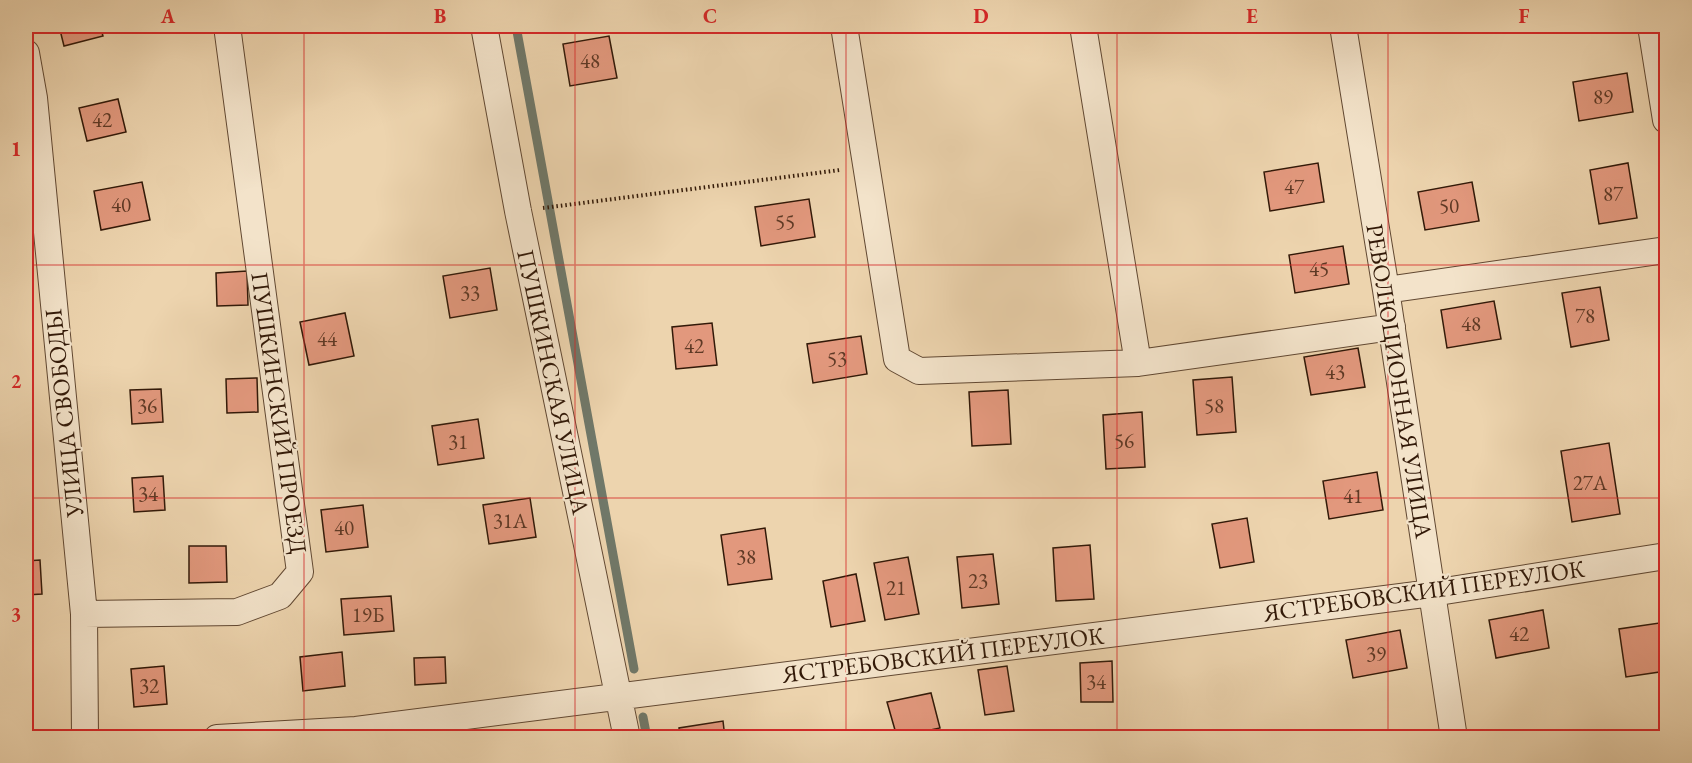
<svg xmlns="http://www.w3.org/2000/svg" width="1692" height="763" viewBox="0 0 1692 763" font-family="'EB Garamond',serif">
  <rect width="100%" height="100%" fill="#edd4ae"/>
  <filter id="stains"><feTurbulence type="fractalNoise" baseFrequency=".00333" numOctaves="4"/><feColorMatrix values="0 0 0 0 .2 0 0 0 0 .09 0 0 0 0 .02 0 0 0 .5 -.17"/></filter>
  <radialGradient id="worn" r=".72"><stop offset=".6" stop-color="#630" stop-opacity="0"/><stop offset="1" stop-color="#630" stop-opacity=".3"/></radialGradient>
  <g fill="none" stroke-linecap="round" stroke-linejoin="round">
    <path stroke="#707869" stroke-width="9" d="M 516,26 L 634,669
      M 643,717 L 647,738"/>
  </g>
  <path fill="#e2987d" stroke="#321908" stroke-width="1.5" d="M 59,26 L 100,26 L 103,36 L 64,46 Z
    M 609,36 L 617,78 L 570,86 L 563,44 Z
    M 1627,73 L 1633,112 L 1579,121 L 1573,82 Z
    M 118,99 L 126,132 L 87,141 L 79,108 Z
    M 1318,163 L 1324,202 L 1270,211 L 1264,172 Z
    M 1628,163 L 1637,218 L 1599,224 L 1590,170 Z
    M 142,182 L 150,220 L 101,230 L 94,191 Z
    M 1472,182 L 1479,221 L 1425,230 L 1418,192 Z
    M 809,199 L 815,237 L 761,246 L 755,207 Z
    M 1343,246 L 1349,284 L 1295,293 L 1289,255 Z
    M 490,268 L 497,310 L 450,318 L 443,276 Z
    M 247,271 L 248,305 L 217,306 L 216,273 Z
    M 1600,287 L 1609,340 L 1571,347 L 1562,293 Z
    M 1494,301 L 1501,339 L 1447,348 L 1441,310 Z
    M 345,313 L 354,356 L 309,365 L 300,322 Z
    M 712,323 L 717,365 L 676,369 L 672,327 Z
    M 861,336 L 867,374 L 813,383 L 807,344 Z
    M 1358,348 L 1365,387 L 1311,395 L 1304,357 Z
    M 1232,377 L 1236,432 L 1197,435 L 1193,380 Z
    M 257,378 L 258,412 L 227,413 L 226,379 Z
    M 161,389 L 163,422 L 132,424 L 130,390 Z
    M 1008,390 L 1011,444 L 972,446 L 969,392 Z
    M 1142,412 L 1145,467 L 1106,469 L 1103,415 Z
    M 478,419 L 484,458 L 438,465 L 432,426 Z
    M 1609,443 L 1620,514 L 1572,522 L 1561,451 Z
    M 1377,472 L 1383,510 L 1329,519 L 1323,481 Z
    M 163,476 L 165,510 L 134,512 L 132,478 Z
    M 530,498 L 536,537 L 489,544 L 483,505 Z
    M 363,505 L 368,547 L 326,552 L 321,510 Z
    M 1247,518 L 1254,562 L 1220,568 L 1212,524 Z
    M 765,528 L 772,579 L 728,585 L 721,535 Z
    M 1090,545 L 1094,599 L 1056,601 L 1053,548 Z
    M 189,546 L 226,546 L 227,582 L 189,583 Z
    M 993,554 L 999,604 L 962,608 L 957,557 Z
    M 908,557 L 919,614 L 885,620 L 874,563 Z
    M 40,560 L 42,594 L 26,595 L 26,561 Z
    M 856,574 L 865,621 L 831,627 L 823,581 Z
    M 391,596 L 394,631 L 344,635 L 341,599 Z
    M 1543,610 L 1549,648 L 1496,658 L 1489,620 Z
    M 1666,622 L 1666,671 L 1626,677 L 1619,629 Z
    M 1400,630 L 1407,668 L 1353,678 L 1346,640 Z
    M 342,652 L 345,686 L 303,691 L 300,657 Z
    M 445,657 L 446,683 L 415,685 L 414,658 Z
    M 1112,661 L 1113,702 L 1081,702 L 1080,663 Z
    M 164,666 L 167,704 L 134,707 L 131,669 Z
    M 1007,666 L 1014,711 L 985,715 L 978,670 Z
    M 931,693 L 940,728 L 897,737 L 887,702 Z
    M 723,721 L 725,738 L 680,738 L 679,728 Z"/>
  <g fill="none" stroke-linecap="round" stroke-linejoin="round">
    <g stroke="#614832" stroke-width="28">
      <path id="minor" d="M 484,26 L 518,211 L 627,738
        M 844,26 L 897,359 L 919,371 L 1138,363 L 1392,327
        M 1083,26 L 1138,363
        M 1343,26 L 1386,290 L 1454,738
        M 1651,26 L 1666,120
        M 26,53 L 34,98 L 84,614 L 85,738
        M 1386,290 L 1666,250
        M 84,614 L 237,612 L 280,596 L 300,572 L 227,26
        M 217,738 L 356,730 L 1432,593 L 1666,556"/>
    </g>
    <path stroke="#321908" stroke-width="4" stroke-dasharray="1.5 3" stroke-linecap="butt" d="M 543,208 L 840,170"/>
    <use href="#minor" stroke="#f3e3ca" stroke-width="26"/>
  </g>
  <path fill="none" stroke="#d62828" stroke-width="1.5" stroke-opacity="0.55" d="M 304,26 L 304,738M 575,26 L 575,738M 846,26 L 846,738M 1117,26 L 1117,738M 1388,26 L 1388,738M 26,265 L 1666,265M 26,498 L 1666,498"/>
  <g text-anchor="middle" stroke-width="4.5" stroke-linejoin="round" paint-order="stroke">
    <g font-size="21" fill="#5e3925">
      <text x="590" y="68">48</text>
      <text x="1603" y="104">89</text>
      <text x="102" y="127">42</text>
      <text x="1294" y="194">47</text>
      <text x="1613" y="201">87</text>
      <text x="121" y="212">40</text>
      <text x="1449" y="213">50</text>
      <text x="785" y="229">55</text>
      <text x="1319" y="276">45</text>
      <text x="470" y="300">33</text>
      <text x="1585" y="323">78</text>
      <text x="1471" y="331">48</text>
      <text x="327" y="346">44</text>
      <text x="694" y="353">42</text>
      <text x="837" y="366">53</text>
      <text x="1335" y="379">43</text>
      <text x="147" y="413">36</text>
      <text x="1214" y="413">58</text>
      <text x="1124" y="448">56</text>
      <text x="458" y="449">31</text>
      <text x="1590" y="490">27А</text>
      <text x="148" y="501">34</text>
      <text x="1353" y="503">41</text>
      <text x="510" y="528">31А</text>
      <text x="344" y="535">40</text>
      <text x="746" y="564">38</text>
      <text x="978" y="588">23</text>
      <text x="896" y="595">21</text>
      <text x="368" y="622">19Б</text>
      <text x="1519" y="641">42</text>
      <text x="1376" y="661">39</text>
      <text x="1096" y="689">34</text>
      <text x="149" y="693">32</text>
    </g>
    <g font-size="24" fill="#321908" stroke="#f3e3ca">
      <text transform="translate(1399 381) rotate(81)" y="8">РЕВОЛЮЦИОННАЯ УЛИЦА</text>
      <text transform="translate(553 382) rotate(78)" y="8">ПУШКИНСКАЯ УЛИЦА</text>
      <text transform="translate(64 413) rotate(-96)" y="8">УЛИЦА СВОБОДЫ</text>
      <text transform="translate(279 413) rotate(82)" y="8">ПУШКИНСКИЙ ПРОЕЗД</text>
      <text transform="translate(1424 591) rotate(-8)" y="8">ЯСТРЕБОВСКИЙ ПЕРЕУЛОК</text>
      <text transform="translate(943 655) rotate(-7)" y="8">ЯСТРЕБОВСКИЙ ПЕРЕУЛОК</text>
    </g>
  </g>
  <rect width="1692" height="763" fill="none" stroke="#edd4ae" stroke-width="66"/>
  <rect x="33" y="33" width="1626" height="697" fill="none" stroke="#d62828" stroke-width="2"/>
  <g font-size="20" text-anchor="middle" font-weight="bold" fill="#d62828">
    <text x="168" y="23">A</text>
    <text x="440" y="23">B</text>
    <text x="710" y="23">C</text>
    <text x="981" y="23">D</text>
    <text x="1252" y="23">E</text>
    <text x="1524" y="23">F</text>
    <text x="16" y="156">1</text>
    <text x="16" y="388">2</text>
    <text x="16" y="621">3</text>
  </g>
  <rect width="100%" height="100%" filter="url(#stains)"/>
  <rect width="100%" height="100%" fill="url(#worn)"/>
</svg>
